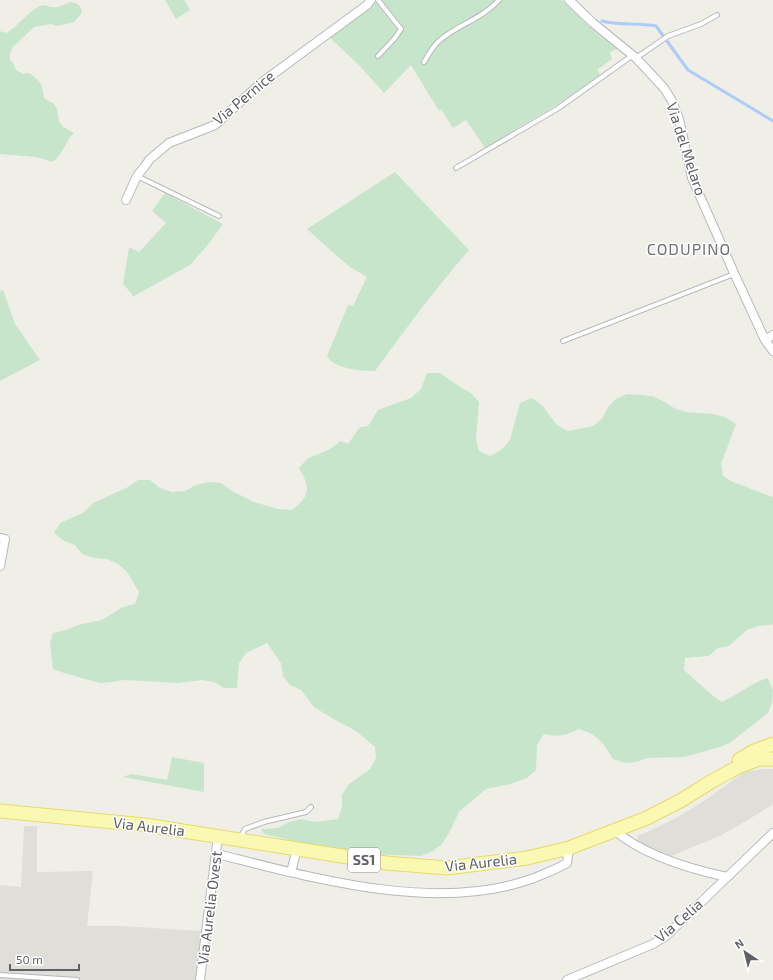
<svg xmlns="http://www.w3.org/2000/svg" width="773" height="980" viewBox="0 0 773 980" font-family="'Exo 2',sans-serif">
  <rect width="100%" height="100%" fill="#f0efe7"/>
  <path fill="#dfded9" d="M 763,769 L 773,769 L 773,804 L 751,818 L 720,836 L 671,856 L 640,845 L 637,840 L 638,835 L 645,833 L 676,818 L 704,801 L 744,772 Z
    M 24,826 L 37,826 L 37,872 L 93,871 L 87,926 L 121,926 L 201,931 L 196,980 L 0,980 L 0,885 L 21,887 Z"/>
  <path fill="#c6e5cb" d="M 165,0 L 184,0 L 190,10 L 176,19 Z
    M 382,0 L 562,0 L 596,33 L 617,49 L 610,52 L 612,59 L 597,70 L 601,75 L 555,106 L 485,148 L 466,120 L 453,128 L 441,109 L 439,111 L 411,65 L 384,93 L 359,65 L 328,36 L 376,2 L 379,5 L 383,2 Z
    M 70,2 C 78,3 81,5 82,13 L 74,22 L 57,26 L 51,24 L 34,27 L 12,48 L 10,54 L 10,60 L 14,64 L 16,70 L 23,74 L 29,73 C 41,82 42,83 44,98 L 54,104 L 57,109 L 59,122 L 63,127 L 74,133 L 70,137 L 61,153 L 53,162 L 36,157 L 0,154 L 0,31 L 6,33 C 19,26 27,12 40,6 C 46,4 47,7 52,7 C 59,8 64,5 70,2 Z
    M 395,172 L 469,250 C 435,289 405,330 375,371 C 362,371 334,369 327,356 L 348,305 L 353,306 L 367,277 L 350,267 L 328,248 L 307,229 Z
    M 165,193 L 223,224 L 207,246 L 190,265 L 132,297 L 132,294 L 123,284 L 129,247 L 139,252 L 166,223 L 152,211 Z
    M 3,290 L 15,324 L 40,360 L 0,381 L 0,292 Z
    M 427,373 L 440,373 L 460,387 L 471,393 L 479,402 L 476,440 L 479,451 L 490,456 L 501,450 L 510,440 L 520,403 L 532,398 L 542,405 L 557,425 L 568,431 L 593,426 L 602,419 L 608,407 L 616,399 L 627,394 L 652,396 L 663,401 L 674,408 L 685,412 L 713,414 L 725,417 L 736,424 L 721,464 L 723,476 L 733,482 L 773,497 L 773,624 L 770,625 L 758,626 L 747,630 L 729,646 L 718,648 L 709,656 L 685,658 L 684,670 L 712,695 L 722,702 C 738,695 751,683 768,678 L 773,690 L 772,702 L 768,713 L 731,742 L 720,747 L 684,757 L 647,758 L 636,762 L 625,763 L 613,759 C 603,742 598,735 579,729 C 566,736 557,737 544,734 L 537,745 L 536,770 L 527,778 L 510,784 L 486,789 L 459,812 L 449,833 L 442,844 L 433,851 L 421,856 L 368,854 L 312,845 L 264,834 L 261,829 L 278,828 L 289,822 L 302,819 L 314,822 L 338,819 L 342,807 L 342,795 L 348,785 L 370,769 L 376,758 L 375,747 L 356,731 L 335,720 L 314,707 L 301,690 L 290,685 L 283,676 L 281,663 L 267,643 L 246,653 L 239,663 L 237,688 L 224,688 L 214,682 L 202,680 L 178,683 L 124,680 L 112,682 L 100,683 L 64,673 L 53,669 L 50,644 L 53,633 L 66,630 L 78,625 L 102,620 L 123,607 L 135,604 L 139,592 L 127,572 L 118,564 L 107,559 L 95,558 L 82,554 L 75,545 L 64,541 L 54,533 L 60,523 L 83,513 L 93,503 L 128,487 L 138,480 L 150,480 L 160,488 L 172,492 L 185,491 L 196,485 L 208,482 L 221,483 L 232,491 L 254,502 L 278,509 L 292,510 C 310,496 311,488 299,468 L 307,459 L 330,449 L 341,441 L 348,444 L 360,427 L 368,426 L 378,410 L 411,398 L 421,389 Z
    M 172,757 L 204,763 L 204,792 L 123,777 L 131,774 L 167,780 Z"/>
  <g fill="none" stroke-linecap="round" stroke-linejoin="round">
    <path stroke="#aeccf9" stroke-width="3" d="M 602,21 C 620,26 638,22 656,26 L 688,70 L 773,121"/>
    <g stroke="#b7b8bd" stroke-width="6">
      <path id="lane" d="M 378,56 L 395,38 L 401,29 L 378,0
        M 636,58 L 668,36 L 701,24 L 717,15
        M 424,62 C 429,54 432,47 439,41 C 457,25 482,19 499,0
        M 456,168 L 557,109 L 633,55
        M 137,176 L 219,216
        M 563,341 L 734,274
        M 240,838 L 245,829 L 264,822 L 306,812 L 311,807
        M 0,975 L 77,980"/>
    </g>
    <g stroke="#b7b8bd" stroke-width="10">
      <path id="street" d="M 569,0 L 593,23 L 636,58 L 664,88 L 672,101 L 679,119 L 692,178 L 734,273 L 765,340 L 773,351
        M 126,200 L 137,176 L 145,166 L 150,159 L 169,143 L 215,125 L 261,83 L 367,5 L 371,0
        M 765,340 L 773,335
        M 0,538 L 5,539 L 0,566
        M 614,830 C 643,855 690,869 727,877
        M 217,854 C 314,878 437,914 534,878 C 546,873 557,869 567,863 L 569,848
        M 291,872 L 297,849
        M 200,980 L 218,836
        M 567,980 L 653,944 L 666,936 L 773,833"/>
    </g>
    <g stroke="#e8d968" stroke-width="15">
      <path id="primary" d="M 739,760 L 754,751 L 773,744
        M 0,811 L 145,825 L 386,863 L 447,868 L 527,858 L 569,848 L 647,818 L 680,801 L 714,780 L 738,767 L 759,759 L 773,759"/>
    </g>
    <use href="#lane" stroke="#fff" stroke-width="4"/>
    <use href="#street" stroke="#fff" stroke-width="8"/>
    <use href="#primary" stroke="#f9f9b3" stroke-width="13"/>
  </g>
  <g text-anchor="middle" stroke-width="3" stroke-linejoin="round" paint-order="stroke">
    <rect fill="#fff" stroke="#8f9094" stroke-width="1" x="348" y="848" width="32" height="24" rx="3"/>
    <g font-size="14" font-weight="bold" fill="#5f6166">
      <text x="364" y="865">SS1</text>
    </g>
    <g font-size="15" fill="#5f6166" stroke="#fff">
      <text transform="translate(244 98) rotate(-40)" y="5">Via Pernice</text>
      <text transform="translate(686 149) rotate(72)" y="5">Via del Melaro</text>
      <text transform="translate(149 827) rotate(7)" y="5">Via Aurelia</text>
      <text transform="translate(481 863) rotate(-6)" y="5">Via Aurelia</text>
      <text transform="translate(210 908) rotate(-83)" y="5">Via Aurelia Ovest</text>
      <text transform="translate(679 921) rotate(-41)" y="5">Via Celia</text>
    </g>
    <g font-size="16" letter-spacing="1" fill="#707378" stroke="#fff">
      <text x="689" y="255">CODUPINO</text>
    </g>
  </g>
  <g transform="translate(745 952) rotate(325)" stroke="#ffffff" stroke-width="3" paint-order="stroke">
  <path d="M0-3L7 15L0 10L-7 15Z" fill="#5f6166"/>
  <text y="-6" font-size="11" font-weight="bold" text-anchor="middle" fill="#5f6166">N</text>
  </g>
  <path d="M10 964v6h69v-6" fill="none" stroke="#5f6166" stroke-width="2"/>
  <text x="16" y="964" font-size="12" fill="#5f6166" stroke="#ffffff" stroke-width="3" paint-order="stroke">50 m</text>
</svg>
